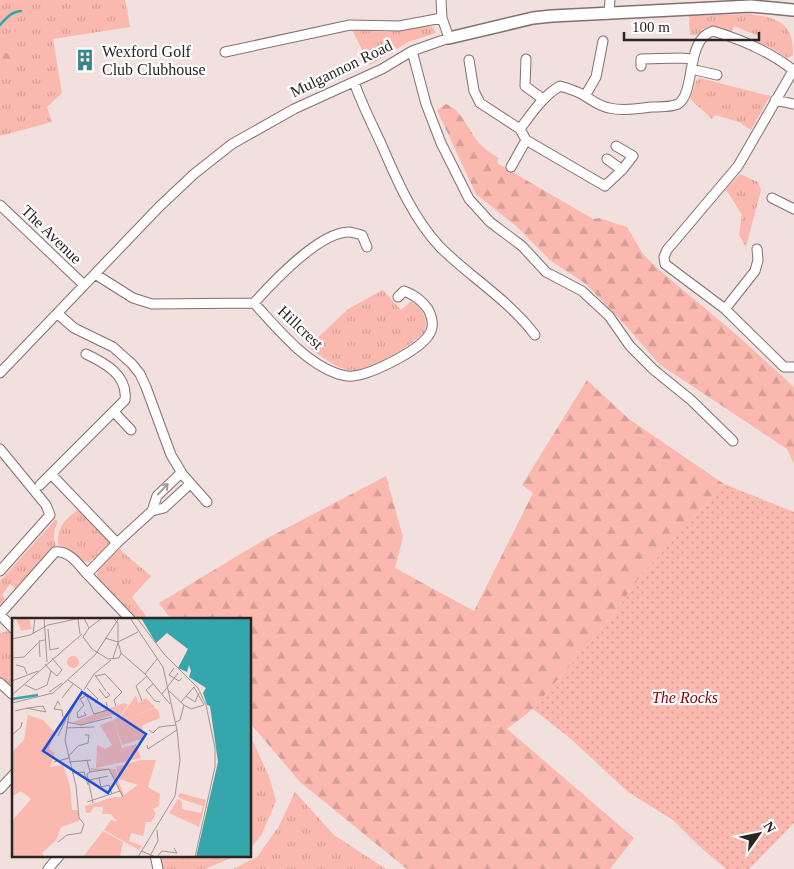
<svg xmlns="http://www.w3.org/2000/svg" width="794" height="869" viewBox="0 0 794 869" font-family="'Times New Roman',serif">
  <defs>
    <pattern id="grass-tufts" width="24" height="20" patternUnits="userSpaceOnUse" patternTransform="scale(1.25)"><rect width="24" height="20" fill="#fab8af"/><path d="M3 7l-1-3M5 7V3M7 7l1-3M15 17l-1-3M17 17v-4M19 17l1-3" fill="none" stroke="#d69e96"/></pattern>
    <pattern id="forest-firs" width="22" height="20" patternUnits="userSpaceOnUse" patternTransform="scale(1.25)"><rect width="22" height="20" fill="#fab8af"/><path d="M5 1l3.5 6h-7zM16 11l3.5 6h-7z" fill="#d69e96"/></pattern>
    <pattern id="park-dots" width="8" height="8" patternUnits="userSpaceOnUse" patternTransform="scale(1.25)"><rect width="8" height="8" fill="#fab8af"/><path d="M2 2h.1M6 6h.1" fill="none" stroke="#d69e96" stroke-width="1.8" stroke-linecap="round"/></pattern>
  </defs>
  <rect width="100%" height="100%" fill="#f2e0de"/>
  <path fill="url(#grass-tufts)" d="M 0,0 L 125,0 L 130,27 L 53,39 L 62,93 L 47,107 L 52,122 L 0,136 Z
    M 750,14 C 777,18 794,22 793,55 L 787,58 L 771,48 L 758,43 L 759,36 L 734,26 L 732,33 L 710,26 L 703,29 L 699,35 L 690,35 L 689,16 Z
    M 432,26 L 436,33 L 408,42 L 370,65 L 352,30 L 387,32 Z
    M 699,78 L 770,96 L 751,130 L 739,122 L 715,115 L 712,119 L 690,99 L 696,81 Z
    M 740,174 L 758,182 L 761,190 L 746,247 L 739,235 L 742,215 L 726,189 Z
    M 383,290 L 401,310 L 411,301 C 423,309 429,319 424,333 C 409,346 369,374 348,370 C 334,367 320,355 308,347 L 348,309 Z
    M 79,508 L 108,539 L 109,543 L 107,547 L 89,562 C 77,561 72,549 58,545 C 57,525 65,521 79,508 Z
    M 56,519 L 58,522 C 53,531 53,537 56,547 L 49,551 L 17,588 L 16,589 L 10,584 L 2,595 L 6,601 L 0,607 L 0,581 Z
    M 119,549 L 151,576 L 132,597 L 148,619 L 137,619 L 99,580 L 97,575 L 98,567 Z
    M 8,631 L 14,637 L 14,686 L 10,686 L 0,678 L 0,633 Z
    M 250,735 L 270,779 L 276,801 L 262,834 L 250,849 Z
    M 295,792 L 334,835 L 386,869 L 233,869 L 257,857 L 279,826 Z
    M 160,855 L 238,855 L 205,869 L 162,869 Z"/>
  <path fill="url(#forest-firs)" d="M 0,51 L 9,54 L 18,62 L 16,69 L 12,73 L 0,74 Z
    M 446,104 C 464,111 469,134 482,146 C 486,150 493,154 498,158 L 497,163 L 593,219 L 599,218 L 627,227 L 643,254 L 658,269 L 738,336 L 794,387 L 794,464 L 787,449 L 659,364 L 626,326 L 586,284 L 551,261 L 516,226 L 476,194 L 437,110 Z
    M 587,380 L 629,419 L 724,484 L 643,573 L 612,616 L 533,709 L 507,729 L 634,838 L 610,869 L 407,869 L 300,782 L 250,723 L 250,619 L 171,619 L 159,603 L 264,540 L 386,476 L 403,537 L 395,568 L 474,611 L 533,493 L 522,485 Z"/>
  <path fill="url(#park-dots)" d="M 724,484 L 794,512 L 794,823 L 749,869 L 726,869 L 699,846 L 673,820 L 628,792 L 571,739 L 533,709 L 612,616 L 643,573 Z"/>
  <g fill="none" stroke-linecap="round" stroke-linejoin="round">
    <path stroke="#35a6ac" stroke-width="2.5" d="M 0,25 C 6,18 11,12 21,11"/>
    <g stroke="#80706e" stroke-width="11">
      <path id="minor" d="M 609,12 L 610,0
        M 412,51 L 426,104 L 441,143 L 469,199 L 490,222 L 522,246 L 546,272 L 582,291 L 609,316 L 630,346 L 654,370 L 691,400 L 733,441
        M 225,52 L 350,25 L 399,26 L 442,18
        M 526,59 L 525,86 L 543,99
        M 469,60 L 474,91 L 480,103 L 520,129
        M 641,66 L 641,59 L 680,58 L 693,59
        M 691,69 L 717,75
        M 794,69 L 738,166 L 667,250 L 664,257 L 665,264 L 725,309 L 784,367 L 794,367
        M 354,82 C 362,105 373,126 383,148 C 398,183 414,219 440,247 C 470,277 509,300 535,335
        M 585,96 L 596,77 L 603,41
        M 775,100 L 794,104
        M 616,146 L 633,156 L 622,170 L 605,186 L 526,140 L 520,129 C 532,113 543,96 560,86 C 569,89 577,91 585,96 C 593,101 599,106 609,108 C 622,111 638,109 651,107 C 658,107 672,107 678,104 C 696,93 685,39 713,31 C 743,40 769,51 793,70
        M 607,159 L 622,170
        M 511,167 L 526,140
        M 772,198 L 794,209
        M 0,205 L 84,285
        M 95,274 L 133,298 L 152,304 L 254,303 C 278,329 304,362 338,374 C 343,375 349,377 353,376 C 372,374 424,349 431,331 C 434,324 431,315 428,309 C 421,300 415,295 404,291 L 398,297
        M 254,303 C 273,282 320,231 350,232 C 354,233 358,234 362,235 L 367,247
        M 725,309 L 755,271 L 758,260 L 757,249
        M 58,314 L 74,328 L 113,347 L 132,364 L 140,374 L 146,387 L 171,455 L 183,475 L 207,502
        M 0,373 L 159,207 L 194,174 L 232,144 L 294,109 L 382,69 L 412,51 L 449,38 L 442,18 L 441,0
        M 114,412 L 131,430
        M 0,449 L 46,505 L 50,515 L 0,571
        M 51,474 L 117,543
        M 40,485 L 125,400 C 128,375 105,363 86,354
        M 152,511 L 164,508 L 190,484
        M 0,614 L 55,552 C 69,550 79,565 87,574
        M 0,615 L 14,629
        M 130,619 L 87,574 L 117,543 L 152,511 L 157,496 L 181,473
        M 0,683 L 12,694 L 14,693
        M 0,789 L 14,774
        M 155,855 L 158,869
        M 48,869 L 60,855"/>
    </g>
    <g stroke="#80706e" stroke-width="14">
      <path id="tertiary" d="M 449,38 L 533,18 L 552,16 L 751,6 L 793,10"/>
    </g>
    <use href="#minor" stroke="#fff" stroke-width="9"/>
    <use href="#tertiary" stroke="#fff" stroke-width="11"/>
  </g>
  <defs><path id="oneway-shaft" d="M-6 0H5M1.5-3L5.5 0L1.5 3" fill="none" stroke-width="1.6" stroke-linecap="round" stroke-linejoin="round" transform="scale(1.25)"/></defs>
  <use stroke="#9f9c9c" href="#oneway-shaft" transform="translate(163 489) rotate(-47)"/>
  <defs>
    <g id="building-bare" transform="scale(1.725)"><path d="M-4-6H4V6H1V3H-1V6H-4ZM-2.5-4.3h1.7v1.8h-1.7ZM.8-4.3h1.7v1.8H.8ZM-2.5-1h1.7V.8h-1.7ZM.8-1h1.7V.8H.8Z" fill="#3c8488" stroke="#fff" stroke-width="2.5" paint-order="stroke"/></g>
  </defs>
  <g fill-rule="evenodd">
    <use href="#building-bare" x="85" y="60"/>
  </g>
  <g text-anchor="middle" stroke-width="4.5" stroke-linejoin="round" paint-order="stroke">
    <g font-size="16" fill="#2a2423" stroke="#fff" text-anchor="start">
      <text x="102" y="57">Wexford Golf<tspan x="102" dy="18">Club Clubhouse</tspan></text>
    </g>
    <g font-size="16" fill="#2a2423" stroke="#fff">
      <text transform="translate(341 68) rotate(-26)" y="6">Mulgannon Road</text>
      <text transform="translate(52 234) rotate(44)" y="6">The Avenue</text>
      <text transform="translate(301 327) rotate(43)" y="6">Hillcrest</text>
    </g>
    <g font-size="16" font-style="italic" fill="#810207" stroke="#fff">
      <text x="685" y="703">The Rocks</text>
    </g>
  </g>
  <g transform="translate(12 618)">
    <rect width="239" height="239" fill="#f2e0de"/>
    <path d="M 16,97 L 31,102 L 42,114 L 37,123 L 40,124 L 37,131 L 43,135 L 38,149 L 51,147 L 58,168 L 60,192 L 66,192 L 67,203 L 49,209 L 44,222 L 30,235 L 33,239 L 0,239 L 0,203 L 19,181 L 9,173 L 1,178 L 0,175 L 0,134 L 12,122 ZM 129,142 L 144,142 L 136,169 L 148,176 L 147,188 L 141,191 L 144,196 L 139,204 L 134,204 L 131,218 L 119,215 L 117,223 L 130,228 L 127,232 L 92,212 L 99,202 L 105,203 L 99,196 L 90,196 L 91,189 L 82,189 L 78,195 L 74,195 L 73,188 L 102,179 L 110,179 L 98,152 L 79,153 L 78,150 L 104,151 L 106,162 L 112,177 L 126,167 L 107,161 L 104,149 ZM 168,175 L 194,182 L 187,209 L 157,195 L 166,181 L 170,184 L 170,191 L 189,195 L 191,188 L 172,182 L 166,179 ZM 91,213 L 111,224 L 108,239 L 71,239 Z" fill="#fab8af"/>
    <path d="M 112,85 L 116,87 L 108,98 L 103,96 L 69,107 L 61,104 ZM 102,102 L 110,130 L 124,126 L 129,140 L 84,150 L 85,127 L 93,131 L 100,127 L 88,107 Z" fill="#fab8af"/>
    <path d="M 4,0 L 17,0 L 20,11 L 9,13 ZM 124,77 L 126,85 L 134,80 L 143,89 L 123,98 L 130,108 L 132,120 L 110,127 L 102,102 L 110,97 Z" fill="#fab8af"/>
    <path d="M55 44a6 6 0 1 1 12 0a6 6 0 1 1-12 0ZM 142,90 L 146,92 L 148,100 L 128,108 L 123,98 Z" fill="#fab8af"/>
    <path d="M 129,0 L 239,0 L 239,239 L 184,239 L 206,144 L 198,88 L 195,87 L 191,75 L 194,70 L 177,59 L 179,53 L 177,47 L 175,54 L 166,50 L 176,31 L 155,15 L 144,25 Z" fill="#35a6ac"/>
    <path fill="none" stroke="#35a6ac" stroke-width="2.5" d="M 0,81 L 26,77"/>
    <path fill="none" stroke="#a29593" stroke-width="1" d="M 32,0 L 35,44M 72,0 L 77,10 L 71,19 L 80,31 L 96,41 L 107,40 L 109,35 L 106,24 L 126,14M 118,0 L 151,49 L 165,112 L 168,142 L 163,178 L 126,239M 125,0 L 152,36 L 186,70 L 194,87 L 203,130 L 203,149 L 183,239M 66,1 L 68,16M 77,10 L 90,0M 36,11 L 38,32 L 47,30M 21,16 L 23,0M 93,20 L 106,24 L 106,5 L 101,0M 0,21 L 18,17 L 36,7 L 69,0M 109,35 L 133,56 L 158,86M 28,39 L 27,23 L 33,22M 0,40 L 12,39 L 26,25M 101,40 L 106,25M 4,47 L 12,49 L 15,56M 162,50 L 157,57 L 167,63 L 170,60M 39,53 L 45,58 L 50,52 L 40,40M 133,56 L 145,41M 83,57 L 94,73M 84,58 L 93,56 L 110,74 L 102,82 L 104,88M 56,62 L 70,72M 0,63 L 26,53M 141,66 L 134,72 L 143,83 L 148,84M 13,67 L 24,72 L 35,67 L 39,53 L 33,46M 75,70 L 86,81 L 83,85M 87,71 L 94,80 L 98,77 L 95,74M 72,72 L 82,56 L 99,42M 156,72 L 172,87 L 179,91 L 192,87 L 182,69 L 169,84M 37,74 L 50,65M 73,74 L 82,96 L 96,92 L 94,84M 150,76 L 166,55M 0,77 L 70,16M 174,78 L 183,84 L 187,75M 50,80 L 61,66M 130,83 L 124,68 L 135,58M 0,85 L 41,75 L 83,37 L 107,0M 48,87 L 46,83 L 42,91 L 50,92 L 51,99M 3,93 L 16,90 L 31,88 L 34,94 L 14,90M 72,94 L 74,97 L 66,100 L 65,95 L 72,87 L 68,81 L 75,77M 55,104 L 69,107 L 100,99M 164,104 L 168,102 L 172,87M 54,110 L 82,109M 137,112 L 141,115 L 147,109 L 164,107M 0,117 L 9,109 L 10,104M 46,118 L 54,101M 135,127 L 136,131 L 165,112M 56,139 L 66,128 L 76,125 L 77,117 L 73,117M 75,142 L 78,154 L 97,151 L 111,179M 42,144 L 57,140M 57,144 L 79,142M 78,154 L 75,156 L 81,185M 60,155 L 72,154 L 76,167M 87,160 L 89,169 L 97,167 L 100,176M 77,162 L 96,158M 75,184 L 108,173M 46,224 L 55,217 L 69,215 L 72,206 L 67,200 L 64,168 L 53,122 L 57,97 L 70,74M 129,233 L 144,239M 138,238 L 146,223 L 145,212M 145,239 L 150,233 L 165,235 L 162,230"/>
    <path fill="#1d4ed8" fill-opacity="0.15" stroke="#1d4ed8" stroke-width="2.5" d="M 70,74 L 134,116 L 96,175 L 31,133 Z"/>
    <rect width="239" height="239" fill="none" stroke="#2a2423" stroke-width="2.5"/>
  </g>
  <g transform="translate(759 834) rotate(57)" stroke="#ffffff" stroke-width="4" paint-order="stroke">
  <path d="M0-4L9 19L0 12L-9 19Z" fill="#2a2423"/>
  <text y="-8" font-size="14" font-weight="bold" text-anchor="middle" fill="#2a2423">N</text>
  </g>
  <path d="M624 32v8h135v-8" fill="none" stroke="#2a2423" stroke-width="2.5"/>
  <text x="632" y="32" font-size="15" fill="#2a2423" stroke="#ffffff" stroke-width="4" paint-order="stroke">100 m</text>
</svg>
